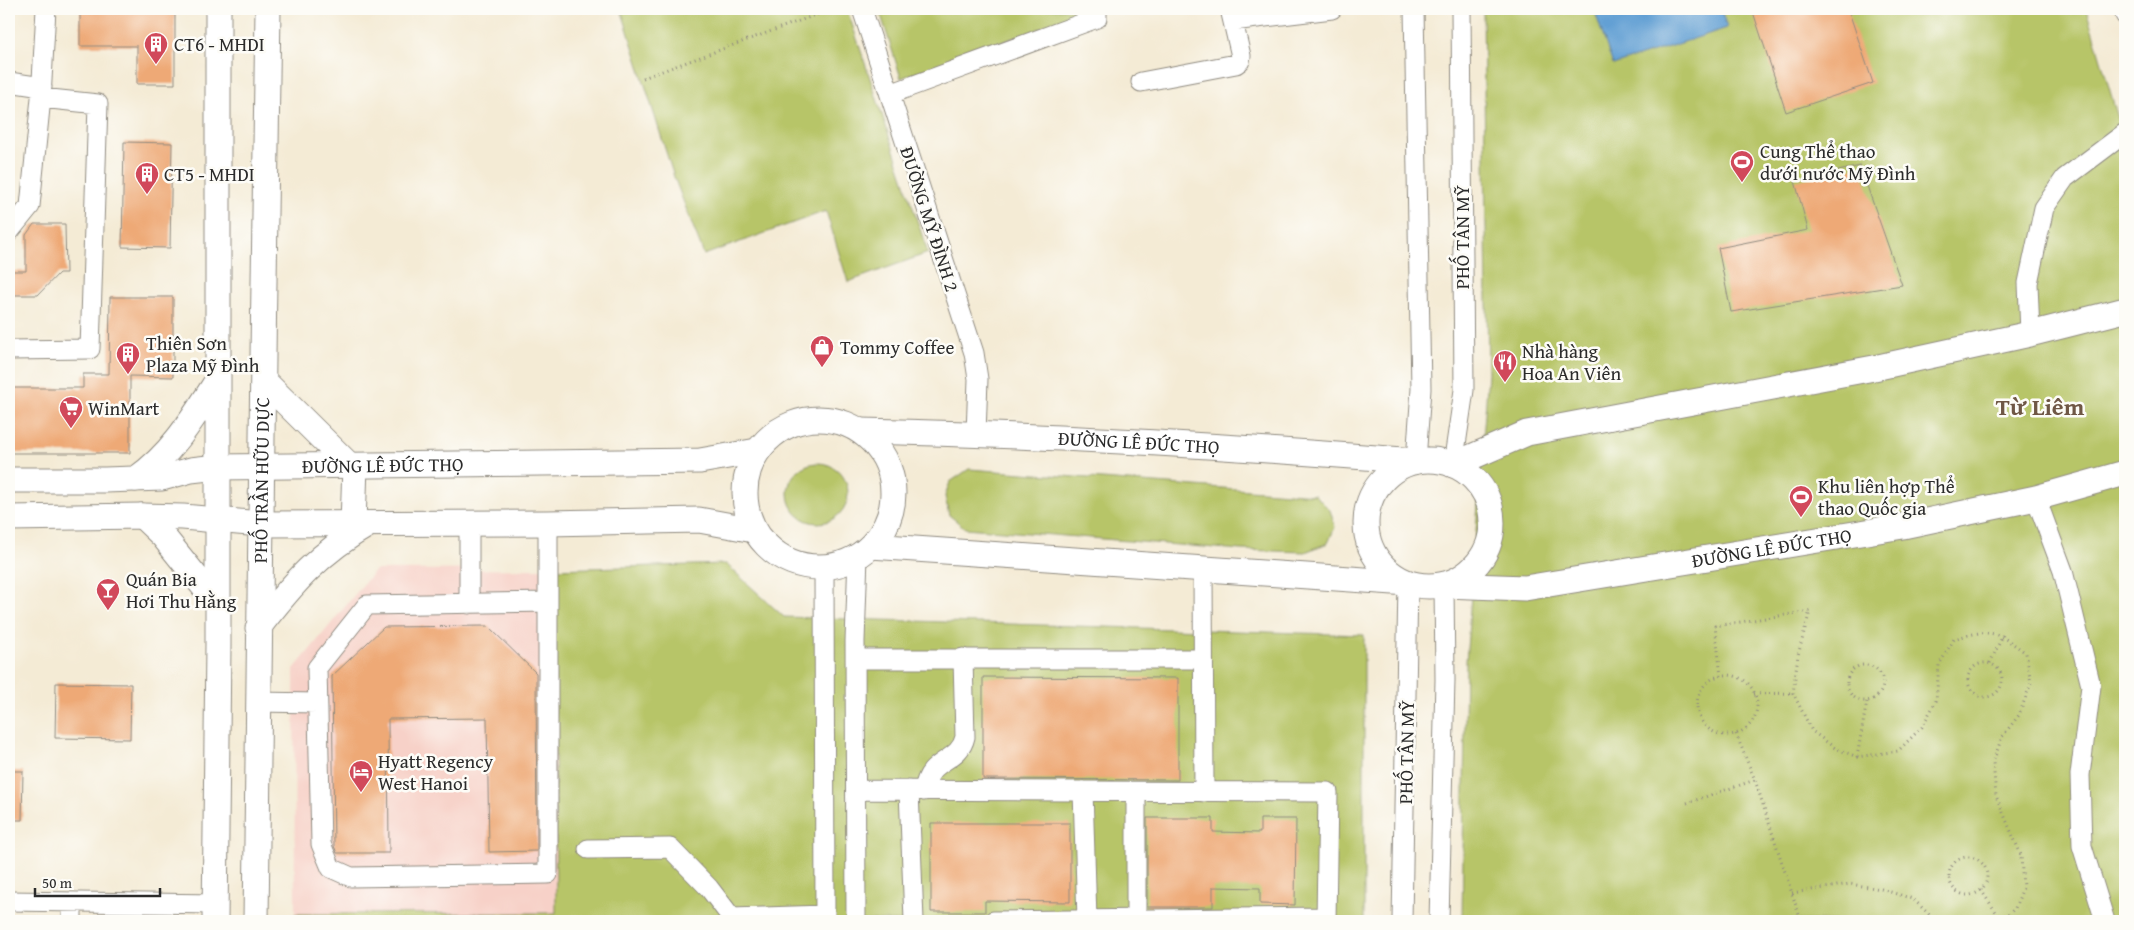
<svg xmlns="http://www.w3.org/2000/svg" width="2134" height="930" viewBox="0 0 2134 930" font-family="'Gentium Book Plus',serif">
  <rect width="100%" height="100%" fill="#fdfcf7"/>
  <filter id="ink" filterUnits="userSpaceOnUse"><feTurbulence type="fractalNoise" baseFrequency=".02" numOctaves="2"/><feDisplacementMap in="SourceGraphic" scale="10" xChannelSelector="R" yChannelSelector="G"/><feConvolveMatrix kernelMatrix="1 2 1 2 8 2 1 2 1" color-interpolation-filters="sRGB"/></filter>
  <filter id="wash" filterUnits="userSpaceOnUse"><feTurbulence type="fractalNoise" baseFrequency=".0096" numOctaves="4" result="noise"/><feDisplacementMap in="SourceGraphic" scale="20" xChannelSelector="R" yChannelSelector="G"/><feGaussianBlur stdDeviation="1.12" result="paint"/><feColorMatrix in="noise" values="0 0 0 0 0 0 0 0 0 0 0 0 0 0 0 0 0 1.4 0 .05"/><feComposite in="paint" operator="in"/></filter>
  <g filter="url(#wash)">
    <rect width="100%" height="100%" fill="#f4ebd5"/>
    <path fill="#f7d1c8" d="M 554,569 L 556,913 L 295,914 L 294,669 L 375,570 Z"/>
    <path fill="#b7c568" stroke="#71784a" d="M 621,9 L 847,9 L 928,253 L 848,282 L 826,211 L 704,255 L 674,177 Z
      M 879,9 L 1084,9 L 1086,12 L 901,78 Z
      M 1483,9 L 2086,9 L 2125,142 L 2125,921 L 1462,921 L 1466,662 L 1488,374 Z
      M788 493a30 30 0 1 1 60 0a30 30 0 1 1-60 0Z
      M 969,469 L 1315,495 L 1330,510 L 1335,527 L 1328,543 L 1305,552 L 1241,550 L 965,528 L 949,515 L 945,496 L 950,482 Z
      M 726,564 L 784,617 L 1364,635 L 1364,921 L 295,921 L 295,914 L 556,913 L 554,569 Z"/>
    <path fill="#63a0d4" stroke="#476680" d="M 1594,9 L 1721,9 L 1727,28 L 1613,65 Z"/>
    <g id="blocks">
      <path fill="#eea976" d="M 80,9 L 175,9 L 175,84 L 137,84 L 137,46 L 80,46 Z
        M 1752,9 L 1848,9 L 1873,83 L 1786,112 Z
        M 124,142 L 172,143 L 170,248 L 122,247 Z
        M 1860,166 L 1902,285 L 1731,312 L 1718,248 L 1808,230 L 1795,181 Z
        M 34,224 L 65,224 L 66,273 L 59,273 L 38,295 L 9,295 L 9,271 L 26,271 L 26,235 Z
        M 110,297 L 173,297 L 173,377 L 130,376 L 130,453 L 9,453 L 9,388 L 83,388 L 83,374 L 109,374 Z
        M 488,626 L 536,673 L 537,851 L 489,852 L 487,718 L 388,719 L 389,853 L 337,853 L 334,846 L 332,676 L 384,627 Z
        M 983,677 L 1178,678 L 1178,780 L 983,779 Z
        M 56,683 L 131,684 L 130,739 L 55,738 Z
        M 9,771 L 23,771 L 22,820 L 9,820 Z
        M 1147,818 L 1213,818 L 1213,832 L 1260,833 L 1260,819 L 1296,819 L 1295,905 L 1260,904 L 1260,888 L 1213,887 L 1213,907 L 1147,907 Z
        M 931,823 L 1070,823 L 1070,902 L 985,901 L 985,912 L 931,912 Z"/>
    </g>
  </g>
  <g filter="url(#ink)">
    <use href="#blocks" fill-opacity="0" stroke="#908b80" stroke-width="1"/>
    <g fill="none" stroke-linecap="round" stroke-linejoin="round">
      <g stroke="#908b80" stroke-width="21">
        <path id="minor" d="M 862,9 L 974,353 L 978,379 L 976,434
          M 1414,9 L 1421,389 L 1416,461
          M 2123,9 L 2125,15
          M 1233,21 L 1332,9
          M 9,82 L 42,87
          M 1141,82 L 1236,64 L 1240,61 L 1241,56 L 1230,9
          M 890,94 L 1097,18 L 1097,9
          M 9,232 L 30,206 L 41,98 L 46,9
          M 2030,334 L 2028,283 L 2044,208 L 2065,178 L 2125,133
          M 9,350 L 90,349 L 98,104 L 41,98
          M 1453,465 L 1464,390 L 1461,9
          M 2036,498 L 2063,571 L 2091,686 L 2080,775 L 2082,846 L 2105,921
          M 824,566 L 825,921
          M 1203,568 L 1204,792
          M 547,602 L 367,605 L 317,668 L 321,844 L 331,868 L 351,877 L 548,874 L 548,523
          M 469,604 L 469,523
          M 855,659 L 1203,659
          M 257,702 L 317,703
          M 856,790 L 1328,792 L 1326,921
          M 909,790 L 914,921
          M 924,791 C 928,757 959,764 965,737 L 963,658
          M 1083,791 L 1087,920
          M 1136,792 L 1136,920
          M 588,849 L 670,848 L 709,888 L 732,918 L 825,915
          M 9,901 L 215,904
          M 72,902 L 72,921
          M 856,921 L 855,641 L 858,556
          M 993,921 L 1326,917
          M 1402,921 L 1408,583
          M 1439,921 L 1445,680 L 1444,585"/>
      </g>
      <g stroke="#908b80" stroke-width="27">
        <g id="major">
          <path d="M 264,381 L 350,466"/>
          <circle cx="819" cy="493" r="74"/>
          <path id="s1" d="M 861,431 C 1046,435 1231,446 1416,461"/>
          <circle cx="1429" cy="523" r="63"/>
          <path d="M 1453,465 L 1527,433 L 1874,368 L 2030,334 L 2125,310"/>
          <path d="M 136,479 C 172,454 194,417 217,381"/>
          <path id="s2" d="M 9,480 L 105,480 L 162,478 L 191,470 L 217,467 L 700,461 L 757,451"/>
          <path d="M 142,516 L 163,536 L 217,603"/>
          <path d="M 9,518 L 142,516 L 183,517 L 260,524 L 548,523 L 699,520 L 754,530"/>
          <path d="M 353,524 L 355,466"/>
          <path d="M 871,546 L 1408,583"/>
          <path id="s3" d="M 1444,585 L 1525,588 L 1903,526 L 2036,498 L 2125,473"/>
          <path d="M 258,628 C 293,583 320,552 369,524"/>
          <path d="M 215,921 L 218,645 L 218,9"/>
          <path id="s4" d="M 256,921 C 258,617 264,313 268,9"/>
        </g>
      </g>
      <path stroke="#908b80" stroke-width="3" stroke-dasharray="1 4" stroke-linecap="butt" d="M 643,78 L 832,9
        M1968 680a17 17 0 1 1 34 0a17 17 0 1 1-34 0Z
        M 1990,663 L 2003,635
        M1847 683a18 18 0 1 1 36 0a18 18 0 1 1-36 0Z
        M1697 705a30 30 0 1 1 60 0a30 30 0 1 1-60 0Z
        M 1721,676 L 1715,626 L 1810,611 L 1798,655 L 1793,693 L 1812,731 L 1835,748 L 1857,757 L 1898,751 L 1922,727 L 1936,701 L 1939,665 L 1954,639 C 1990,628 1996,631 2026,653 L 2031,683 L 2019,715 L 2002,737 L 1993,762 L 1996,796 L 2021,855 L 2023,888 L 2015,908 L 2002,921
        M 1754,694 L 1793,693
        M 1736,734 L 1755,780 L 1801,921
        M 1857,757 L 1867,701
        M 1687,803 L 1755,780
        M1949 876a19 19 0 1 1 38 0a19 19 0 1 1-38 0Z
        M 1981,890 L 2002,921
        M 1792,893 L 1850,884 L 1881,889 L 1913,899 L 1936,921"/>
      <use href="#minor" stroke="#fff" stroke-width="19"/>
      <use href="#major" stroke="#fff" stroke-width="25"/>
    </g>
  </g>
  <defs>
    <g id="building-pin" transform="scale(1.25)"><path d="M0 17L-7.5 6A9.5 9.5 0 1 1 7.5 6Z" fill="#d1495b" stroke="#fdfcf7"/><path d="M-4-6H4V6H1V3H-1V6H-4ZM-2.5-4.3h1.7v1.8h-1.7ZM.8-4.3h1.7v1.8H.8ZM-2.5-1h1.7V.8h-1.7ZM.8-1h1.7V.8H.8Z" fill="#fff"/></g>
    <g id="stadium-pin" transform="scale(1.25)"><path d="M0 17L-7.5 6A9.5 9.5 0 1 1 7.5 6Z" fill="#d1495b" stroke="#fdfcf7"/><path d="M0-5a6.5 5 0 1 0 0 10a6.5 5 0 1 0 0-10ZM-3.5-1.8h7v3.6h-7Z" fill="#fff"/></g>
    <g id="shop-pin" transform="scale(1.25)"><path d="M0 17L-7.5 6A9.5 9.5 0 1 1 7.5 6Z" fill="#d1495b" stroke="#fdfcf7"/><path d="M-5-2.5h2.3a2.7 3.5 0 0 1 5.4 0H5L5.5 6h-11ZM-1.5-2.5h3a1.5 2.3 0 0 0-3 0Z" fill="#fff"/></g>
    <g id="restaurant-pin" transform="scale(1.25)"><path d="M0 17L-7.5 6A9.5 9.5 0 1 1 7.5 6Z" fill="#d1495b" stroke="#fdfcf7"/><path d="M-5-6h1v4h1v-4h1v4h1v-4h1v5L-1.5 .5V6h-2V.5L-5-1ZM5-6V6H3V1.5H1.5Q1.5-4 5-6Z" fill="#fff"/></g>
    <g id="supermarket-pin" transform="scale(1.25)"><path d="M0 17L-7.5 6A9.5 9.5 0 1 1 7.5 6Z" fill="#d1495b" stroke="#fdfcf7"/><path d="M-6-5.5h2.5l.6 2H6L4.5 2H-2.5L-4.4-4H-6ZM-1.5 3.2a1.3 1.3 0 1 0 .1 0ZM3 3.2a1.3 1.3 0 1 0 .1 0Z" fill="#fff"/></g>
    <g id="bar-pin" transform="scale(1.25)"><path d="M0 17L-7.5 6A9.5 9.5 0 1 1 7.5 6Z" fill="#d1495b" stroke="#fdfcf7"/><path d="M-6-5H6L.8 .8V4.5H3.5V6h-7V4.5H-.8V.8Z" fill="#fff"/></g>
    <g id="hotel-pin" transform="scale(1.25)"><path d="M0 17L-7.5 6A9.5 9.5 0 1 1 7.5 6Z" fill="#d1495b" stroke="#fdfcf7"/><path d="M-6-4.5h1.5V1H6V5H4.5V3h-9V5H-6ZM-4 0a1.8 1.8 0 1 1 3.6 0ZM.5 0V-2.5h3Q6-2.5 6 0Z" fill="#fff"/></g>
  </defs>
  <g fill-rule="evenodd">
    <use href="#building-pin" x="156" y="44"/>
    <use href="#stadium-pin" x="1742" y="162"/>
    <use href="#building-pin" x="147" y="174"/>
    <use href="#shop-pin" x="822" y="347"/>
    <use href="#building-pin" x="128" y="354"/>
    <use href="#restaurant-pin" x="1505" y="362"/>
    <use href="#supermarket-pin" x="71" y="408"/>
    <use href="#stadium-pin" x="1801" y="497"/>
    <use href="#bar-pin" x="108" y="590"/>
    <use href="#hotel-pin" x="361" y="772"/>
  </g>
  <g text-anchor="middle" stroke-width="5" stroke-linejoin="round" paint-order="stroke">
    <g font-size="19" fill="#2b2b2b" stroke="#fdfcf7" text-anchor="start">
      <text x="174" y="51">CT6 - MHDI</text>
      <text x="1760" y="158">Cung Thể thao<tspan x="1760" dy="22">dưới nước Mỹ Đình</tspan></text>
      <text x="164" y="181">CT5 - MHDI</text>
      <text x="146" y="350">Thiên Sơn<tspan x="146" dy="22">Plaza Mỹ Đình</tspan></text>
      <text x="840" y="354">Tommy Coffee</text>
      <text x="1522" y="358">Nhà hàng<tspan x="1522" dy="22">Hoa An Viên</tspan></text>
      <text x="88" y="415">WinMart</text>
      <text x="1818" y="493">Khu liên hợp Thể<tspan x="1818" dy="22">thao Quốc gia</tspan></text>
      <text x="126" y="586">Quán Bia<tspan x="126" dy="22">Hơi Thu Hằng</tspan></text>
      <text x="378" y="768">Hyatt Regency<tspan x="378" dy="22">West Hanoi</tspan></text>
    </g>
    <g font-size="19" fill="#2b2b2b" stroke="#fdfcf7">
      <text transform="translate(930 219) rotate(72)" y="7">ĐƯỜNG MỸ ĐÌNH 2</text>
      <text transform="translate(1462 237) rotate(-90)" y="7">PHỐ TÂN MỸ</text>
      <text dy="7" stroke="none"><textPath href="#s1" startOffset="278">ĐƯỜNG LÊ ĐỨC THỌ</textPath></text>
      <text dy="7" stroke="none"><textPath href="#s2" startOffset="375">ĐƯỜNG LÊ ĐỨC THỌ</textPath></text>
      <text dy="7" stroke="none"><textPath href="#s4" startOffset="441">PHỐ TRẦN HỮU DỰC</textPath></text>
      <text dy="7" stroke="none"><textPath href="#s3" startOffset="331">ĐƯỜNG LÊ ĐỨC THỌ</textPath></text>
      <text transform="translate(1406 752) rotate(-89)" y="7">PHỐ TÂN MỸ</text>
    </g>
    <g font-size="24" font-weight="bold" fill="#6f5745" stroke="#fdfcf7">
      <text x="2040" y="415">Từ Liêm</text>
    </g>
  </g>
  <rect width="2134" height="930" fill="none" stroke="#fdfcf7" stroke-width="30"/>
  <path d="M35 888v8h125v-8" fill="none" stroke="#2b2b2b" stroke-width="2.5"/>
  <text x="42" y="888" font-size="15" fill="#2b2b2b" stroke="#fdfcf7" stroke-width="4" paint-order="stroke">50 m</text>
</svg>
